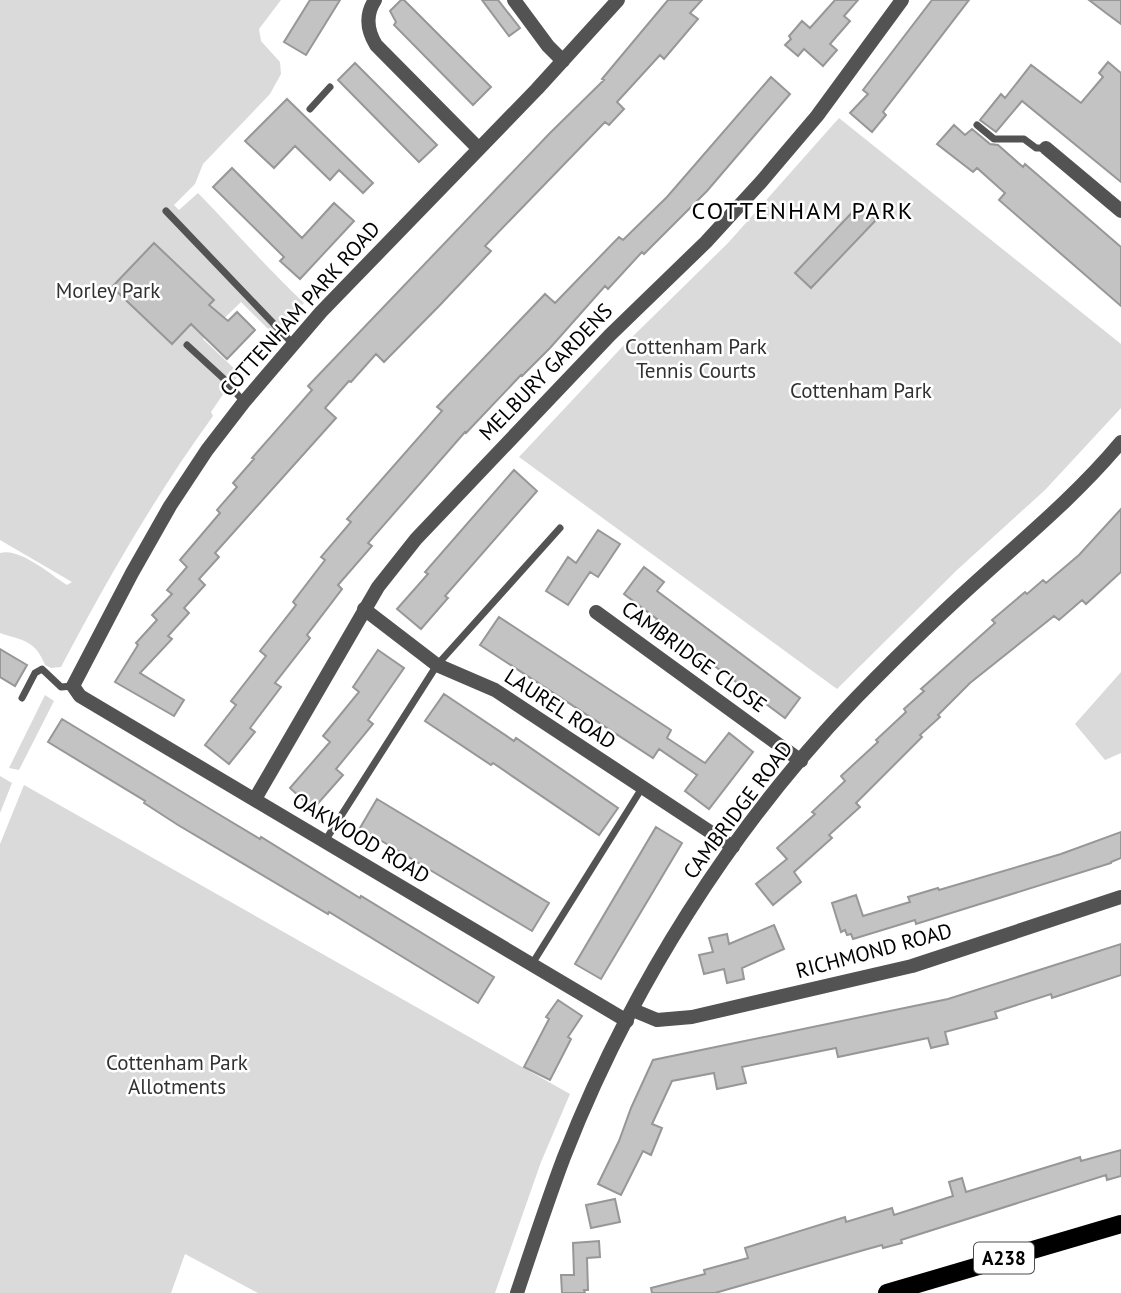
<svg xmlns="http://www.w3.org/2000/svg" width="1121" height="1293" viewBox="0 0 1121 1293" font-family="'PT Sans',sans-serif">
  <rect width="100%" height="100%" fill="#fff"/>
  <path fill="#dadada" d="M 0,0 L 281,0 L 259,29 L 261,41 L 280,62 L 281,74 L 270,94 L 203,164 L 195,184 L 174,205 L 179,210 L 198,193 C 234,230 267,268 304,303 L 275,336 L 241,302 L 203,339 L 240,374 L 226,390 L 211,412 L 213,416 C 155,496 107,580 61,667 L 51,668 L 45,665 C 35,640 24,641 0,633 L 0,553 C 19,547 50,574 67,585 L 72,582 L 0,540 Z
    M 839,118 L 1121,344 L 1121,408 L 1045,490 L 957,570 L 837,689 L 519,457 L 624,345 L 728,243 Z
    M 1121,672 L 1121,753 L 1105,760 L 1075,724 Z
    M 45,695 L 54,701 L 19,770 L 9,768 Z
    M 0,776 L 12,783 L 0,813 Z
    M 24,785 L 570,1094 L 541,1162 L 495,1293 L 258,1293 L 185,1254 L 171,1293 L 0,1293 L 0,844 Z"/>
  <path fill="#c3c3c3" stroke="#979797" stroke-width="2" d="M 310,0 L 340,0 L 306,55 L 284,42 Z
    M 401,0 L 404,0 L 491,87 L 473,105 L 394,25 L 396,22 L 390,11 Z
    M 482,0 L 498,0 L 520,28 L 509,36 Z
    M 668,0 L 702,0 L 690,13 L 698,19 L 664,59 L 660,55 L 617,102 L 624,109 L 609,125 L 605,122 L 485,246 L 491,251 L 440,305 L 384,362 L 376,354 L 351,382 L 349,381 L 325,408 L 336,418 L 215,553 L 219,557 L 199,579 L 205,585 L 184,608 L 189,613 L 168,636 L 172,639 L 140,673 L 184,700 L 174,716 L 115,682 L 138,645 L 136,643 L 157,620 L 152,615 L 172,594 L 167,590 L 187,567 L 180,560 L 220,513 L 217,510 L 237,487 L 233,483 L 254,459 L 252,458 L 312,390 L 308,386 L 550,133 L 604,80 L 602,79 Z
    M 835,0 L 858,0 L 844,16 L 850,21 L 830,44 L 837,50 L 823,66 L 804,49 L 798,56 L 785,45 L 791,39 L 789,36 L 802,21 L 810,28 Z
    M 932,0 L 969,0 L 883,112 L 886,115 L 872,132 L 850,113 L 868,94 L 863,90 Z
    M 1089,0 L 1121,0 L 1121,24 L 1106,13 Z
    M 1108,62 L 1121,73 L 1121,182 L 1022,101 L 996,132 L 980,120 L 1001,94 L 1005,98 L 1031,65 L 1081,103 L 1103,77 L 1099,73 Z
    M 355,63 L 437,145 L 419,162 L 338,80 Z
    M 771,77 L 790,94 L 707,191 L 644,254 L 642,252 L 608,289 L 605,286 L 550,348 L 522,376 L 521,375 L 466,433 L 465,432 L 368,543 L 372,546 L 338,585 L 342,589 L 307,635 L 310,638 L 275,683 L 281,687 L 250,728 L 255,732 L 229,764 L 205,745 L 236,705 L 231,701 L 266,656 L 260,651 L 296,605 L 293,602 L 325,560 L 321,557 L 351,522 L 347,519 L 442,411 L 437,407 L 545,294 L 555,303 L 619,237 L 623,240 L 667,197 Z
    M 287,99 L 373,183 L 363,193 L 339,170 L 330,180 L 295,146 L 274,168 L 245,141 Z
    M 954,125 L 965,135 L 972,129 L 990,144 L 998,145 L 1023,167 L 1025,164 L 1121,247 L 1121,306 L 999,200 L 1005,193 L 977,168 L 973,172 L 937,144 Z
    M 232,168 L 302,238 L 334,203 L 354,221 L 300,279 L 280,261 L 284,257 L 213,187 Z
    M 860,204 L 876,220 L 811,288 L 795,273 Z
    M 154,243 L 214,300 L 209,305 L 228,321 L 237,312 L 255,330 L 227,359 L 191,324 L 172,344 L 112,287 Z
    M 514,470 L 537,491 L 445,596 L 448,598 L 421,629 L 397,609 L 428,574 L 425,572 Z
    M 1121,509 L 1121,572 L 1086,604 L 1082,600 L 1059,620 L 1054,616 L 970,683 L 938,715 L 940,717 L 920,735 L 922,737 L 856,803 L 860,807 L 829,835 L 832,838 L 794,872 L 801,882 L 773,905 L 756,884 L 787,859 L 777,848 L 815,814 L 812,812 L 845,781 L 841,776 L 878,742 L 876,740 L 906,712 L 904,709 L 924,691 L 921,689 L 995,623 L 992,620 L 1025,592 L 1027,594 L 1043,580 L 1046,583 L 1079,555 Z
    M 598,530 L 620,544 L 598,577 L 590,572 L 568,605 L 546,591 L 568,557 L 576,563 Z
    M 644,567 L 664,582 L 657,591 L 800,698 L 785,718 L 655,622 L 657,619 L 624,594 Z
    M 499,617 L 671,730 L 667,738 L 705,763 L 729,733 L 753,752 L 709,809 L 685,791 L 697,775 L 659,749 L 653,758 L 480,645 Z
    M 0,649 L 27,665 L 15,686 L 0,677 Z
    M 378,650 L 404,668 L 368,720 L 373,724 L 336,769 L 343,775 L 313,809 L 290,788 L 330,742 L 323,736 L 359,692 L 353,687 Z
    M 444,694 L 514,741 L 516,738 L 618,808 L 599,835 L 493,763 L 491,765 L 425,721 Z
    M 62,719 L 210,809 L 260,839 L 261,837 L 360,898 L 361,896 L 494,977 L 478,1003 L 329,912 L 328,914 L 178,825 L 144,803 L 145,801 L 48,742 Z
    M 377,799 L 549,903 L 532,931 L 360,828 Z
    M 656,827 L 682,843 L 601,979 L 575,964 Z
    M 1121,832 L 1121,858 L 1111,862 L 1111,863 L 916,924 L 915,920 L 853,939 L 851,934 L 847,935 L 845,930 L 841,932 L 832,903 L 856,895 L 863,916 L 910,902 L 908,897 L 938,888 L 939,890 L 1061,854 Z
    M 774,925 L 784,949 L 742,968 L 744,979 L 727,983 L 724,969 L 704,974 L 699,955 L 713,952 L 709,938 L 727,934 L 729,944 Z
    M 1121,944 L 1121,975 L 1052,998 L 1051,994 L 995,1012 L 997,1018 L 945,1032 L 948,1044 L 931,1048 L 928,1038 L 838,1057 L 836,1048 L 742,1067 L 746,1083 L 717,1089 L 714,1073 L 672,1081 L 652,1124 L 662,1128 L 651,1155 L 643,1151 L 621,1195 L 598,1184 L 619,1141 L 631,1108 L 653,1060 L 948,999 Z
    M 558,1000 L 582,1016 L 568,1037 L 571,1039 L 550,1080 L 524,1067 L 549,1019 L 546,1017 Z
    M 1121,1150 L 1121,1176 L 1107,1180 L 1106,1175 L 901,1240 L 902,1243 L 883,1248 L 882,1245 L 864,1250 L 715,1293 L 652,1293 L 651,1288 L 705,1274 L 704,1270 L 748,1258 L 745,1248 L 845,1217 L 846,1222 L 892,1208 L 894,1215 L 953,1196 L 949,1182 L 962,1178 L 966,1192 L 1080,1157 L 1081,1161 Z
    M 615,1199 L 620,1222 L 591,1228 L 586,1205 Z
    M 599,1241 L 600,1257 L 587,1258 L 588,1290 L 584,1290 L 585,1293 L 562,1293 L 561,1275 L 574,1275 L 573,1243 Z"/>
  <g fill="none" stroke-linecap="round" stroke-linejoin="round">
    <path stroke="#535353" stroke-width="7" d="M 310,109 L 330,87
      M 977,125 L 994,139 L 1024,139 L 1036,148 L 1046,148
      M 166,211 L 293,344
      M 187,345 L 224,379 L 244,402
      M 22,698 L 35,673 L 42,669 L 61,687 L 73,686
      M 325,841 L 437,665 L 560,528
      M 532,964 L 642,788"/>
    <path stroke="#535353" stroke-width="14" d="M 375,0 C 365,15 367,30 376,45 L 479,149
      M 514,0 L 548,46 L 563,61
      M 618,0 L 537,89 L 321,312 L 244,402 L 207,450 L 170,506 L 132,573 L 73,686 L 80,696 L 627,1021
      M 1046,148 L 1121,211
      M 364,609 L 437,665 L 495,690 L 733,847
      M 596,612 L 801,761
      M 255,799 L 378,587 L 416,539 L 610,335 L 706,242 L 761,182 L 817,116 L 902,0
      M 633,1010 L 657,1020 L 692,1017 L 912,966 L 1121,897
      M 517,1293 C 532,1248 547,1202 564,1157 C 629,990 732,826 857,697 C 899,654 942,612 987,572 C 1034,530 1081,490 1121,442"/>
    <path stroke="#000" stroke-width="18" d="M 887,1293 L 1121,1224"/>
  </g>
  <g text-anchor="middle" stroke-width="5" stroke-linejoin="round" paint-order="stroke">
    <rect fill="#fff" stroke="#4c4c4c" stroke-width="2" x="974" y="1242.5" width="60" height="31" rx="5"/>
    <g font-size="19" font-weight="bold" fill="#000">
      <text x="1004" y="1265">A238</text>
    </g>
    <g font-size="21" fill="#313131" stroke="#fff">
      <text x="108" y="298">Morley Park</text>
      <text x="696" y="354">Cottenham Park<tspan x="696" dy="24">Tennis Courts</tspan></text>
      <text x="861" y="398">Cottenham Park</text>
      <text x="177" y="1070">Cottenham Park<tspan x="177" dy="24">Allotments</tspan></text>
    </g>
    <g font-size="21" fill="#000" stroke="#fff">
      <text transform="translate(300 309) rotate(-48)" y="7">COTTENHAM PARK ROAD</text>
      <text transform="translate(546 372) rotate(-46)" y="7">MELBURY GARDENS</text>
      <text transform="translate(694 657) rotate(36)" y="7">CAMBRIDGE CLOSE</text>
      <text transform="translate(560 709) rotate(33)" y="7">LAUREL ROAD</text>
      <text transform="translate(738 810) rotate(-53)" y="7">CAMBRIDGE ROAD</text>
      <text transform="translate(361 838) rotate(31)" y="7">OAKWOOD ROAD</text>
      <text transform="translate(874 951) rotate(-15)" y="7">RICHMOND ROAD</text>
    </g>
    <g font-size="24" letter-spacing="2" fill="#000" stroke="#fff">
      <text x="803" y="219">COTTENHAM PARK</text>
    </g>
  </g>
</svg>
